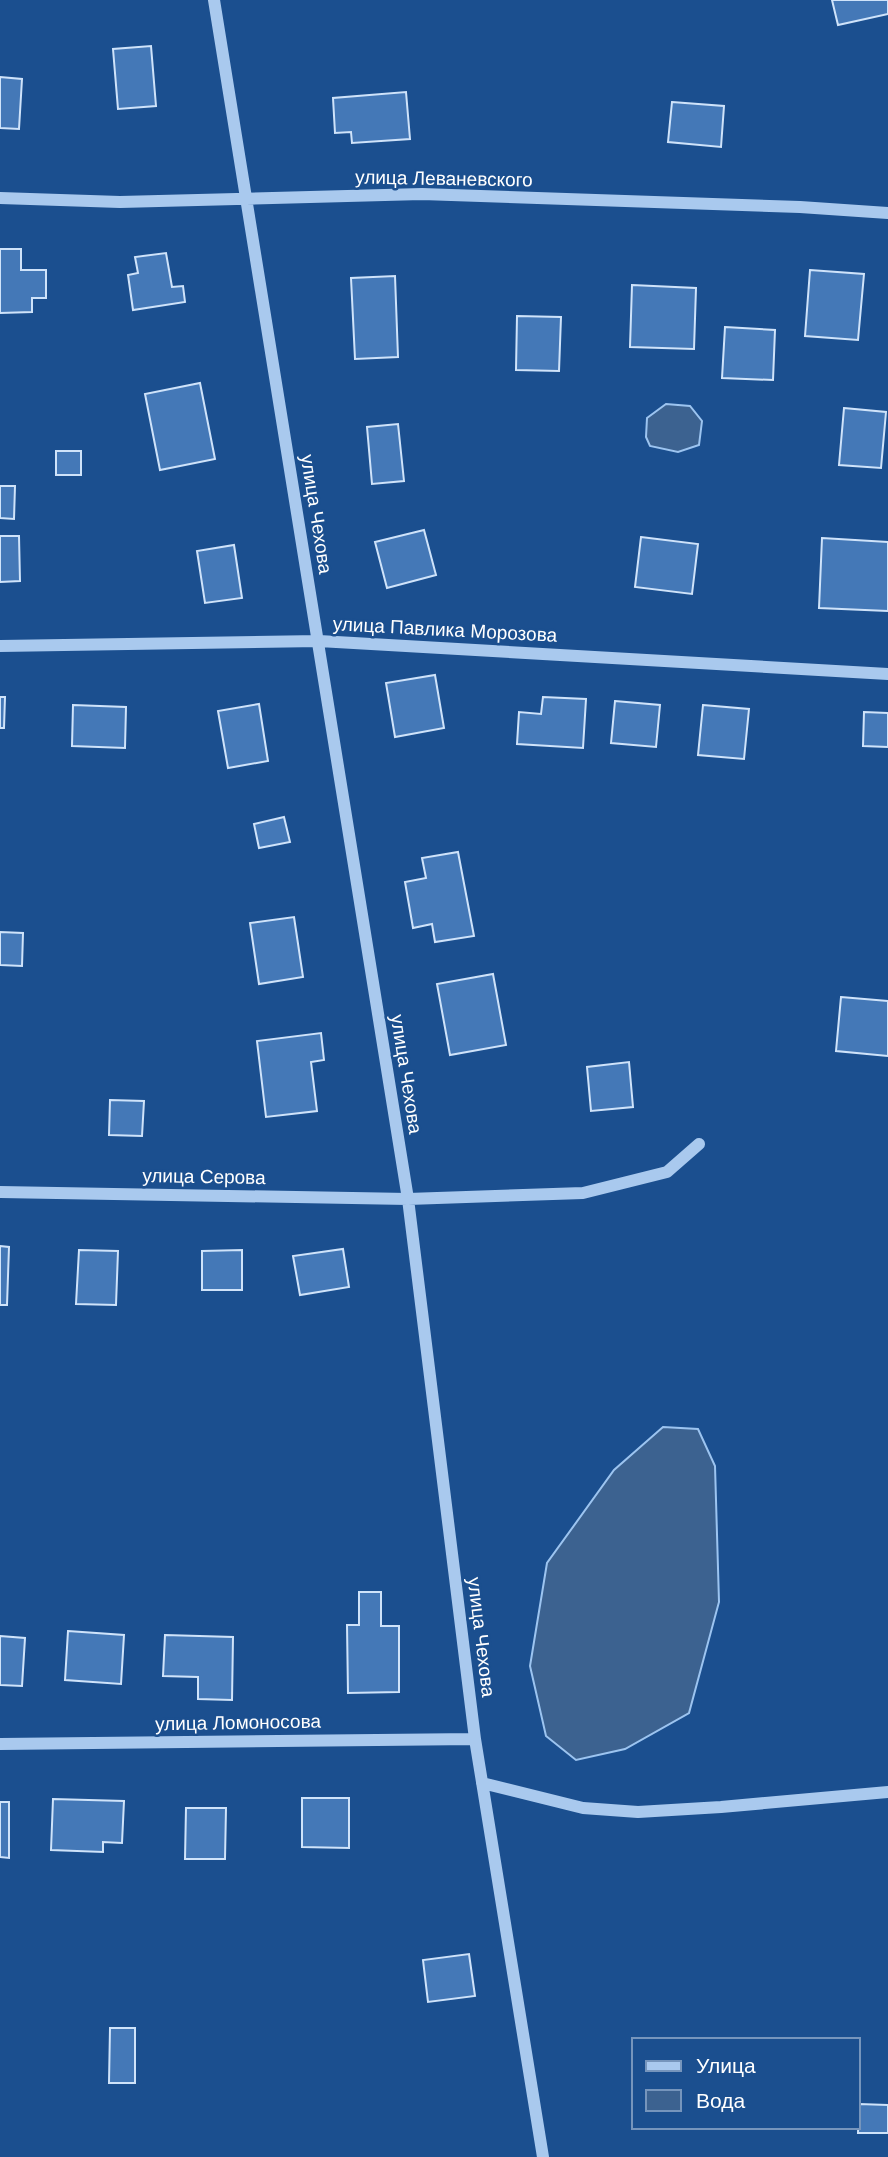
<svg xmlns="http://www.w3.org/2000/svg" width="888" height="2157" viewBox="0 0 888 2157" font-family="Helvetica,sans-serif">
  <rect width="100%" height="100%" fill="#1b4f8f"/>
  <path fill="#3c6290" stroke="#9cc4f0" stroke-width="2" d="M 666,404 L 690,406 L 702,421 L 699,445 L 678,452 L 650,446 L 646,437 L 647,418 Z
    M 663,1427 L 698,1429 L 715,1466 L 719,1602 L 689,1713 L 625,1749 L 576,1760 L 546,1736 L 530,1666 L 547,1563 L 614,1470 Z"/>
  <path fill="#4478b7" stroke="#cfe3fa" stroke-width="2" d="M 832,0 L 888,0 L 888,14 L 838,25 Z
    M 151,46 L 156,106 L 118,109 L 113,49 Z
    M 0,77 L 22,79 L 19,129 L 0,128 Z
    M 406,92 L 410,139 L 352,143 L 351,132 L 335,133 L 333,98 Z
    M 672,102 L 724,106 L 721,147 L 668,142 Z
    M 0,249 L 21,249 L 21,270 L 46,270 L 46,298 L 32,298 L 32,312 L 0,313 Z
    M 166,253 L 172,287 L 183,286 L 185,302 L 133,310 L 128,275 L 138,273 L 135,257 Z
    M 810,270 L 864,274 L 858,340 L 805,336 Z
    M 395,276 L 398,357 L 355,359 L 351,278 Z
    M 632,285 L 696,288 L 694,349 L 630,347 Z
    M 517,316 L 561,317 L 559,371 L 516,370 Z
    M 725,327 L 775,330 L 773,380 L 722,378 Z
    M 200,383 L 215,459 L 160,470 L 145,394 Z
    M 844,408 L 886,412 L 881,468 L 839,465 Z
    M 398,424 L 404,481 L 372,484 L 367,427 Z
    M 56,451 L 81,451 L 81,475 L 56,475 Z
    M 0,486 L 15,486 L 14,519 L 0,518 Z
    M 424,530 L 436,575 L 387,588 L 375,542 Z
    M 0,536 L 19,536 L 20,581 L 0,582 Z
    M 641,537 L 698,544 L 692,594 L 635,587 Z
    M 822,538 L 888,542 L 888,611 L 819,608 Z
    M 234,545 L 242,598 L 205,603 L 197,551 Z
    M 435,675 L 444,728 L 395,737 L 386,683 Z
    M 0,697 L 5,697 L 4,728 L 0,728 Z
    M 543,697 L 586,699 L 583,748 L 517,744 L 519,712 L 541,714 Z
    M 615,701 L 660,705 L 656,747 L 611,743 Z
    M 259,704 L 268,761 L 228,768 L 218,711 Z
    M 73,705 L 126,707 L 125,748 L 72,746 Z
    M 703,705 L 749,709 L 744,759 L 698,755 Z
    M 864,712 L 888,713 L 888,747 L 863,746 Z
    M 284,817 L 290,842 L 259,848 L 254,824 Z
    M 458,852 L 474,936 L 435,942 L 432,924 L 413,928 L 405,882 L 426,878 L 422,858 Z
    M 294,917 L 303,977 L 259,984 L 250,923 Z
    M 0,932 L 23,933 L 22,966 L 0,965 Z
    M 493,974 L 506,1045 L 450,1055 L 437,984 Z
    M 841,997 L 888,1001 L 888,1056 L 836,1051 Z
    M 321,1033 L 324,1060 L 311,1062 L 317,1111 L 266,1117 L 257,1041 Z
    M 629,1062 L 633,1107 L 591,1111 L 587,1067 Z
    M 110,1100 L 144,1101 L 142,1136 L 109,1135 Z
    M 0,1246 L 9,1247 L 7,1305 L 0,1305 Z
    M 343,1249 L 349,1287 L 300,1295 L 293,1256 Z
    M 79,1250 L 118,1251 L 116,1305 L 76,1304 Z
    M 242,1250 L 242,1290 L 202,1290 L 202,1251 Z
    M 359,1592 L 381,1592 L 381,1626 L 399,1626 L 399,1692 L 348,1693 L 347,1625 L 359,1625 Z
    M 68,1631 L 124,1635 L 121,1684 L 65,1680 Z
    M 165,1635 L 233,1637 L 232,1700 L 198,1699 L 198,1677 L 163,1676 Z
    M 0,1636 L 25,1638 L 22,1686 L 0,1685 Z
    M 302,1798 L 349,1798 L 349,1848 L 302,1847 Z
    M 53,1799 L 124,1801 L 122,1843 L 103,1842 L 103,1852 L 51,1850 Z
    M 0,1802 L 9,1802 L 9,1858 L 0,1857 Z
    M 186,1808 L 226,1808 L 225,1859 L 185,1859 Z
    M 469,1954 L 475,1996 L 428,2002 L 423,1960 Z
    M 110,2028 L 135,2028 L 135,2083 L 109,2083 Z
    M 859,2104 L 888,2105 L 888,2133 L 858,2133 Z"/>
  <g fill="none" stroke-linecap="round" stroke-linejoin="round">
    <path stroke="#a9c9ee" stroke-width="12" d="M 214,0 L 408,1199 L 475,1739 L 543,2157
      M 0,198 L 120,202 L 422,194 L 800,207 L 888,213
      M 0,646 L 319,641 L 888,674
      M 0,1192 L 408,1199 L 583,1193 L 667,1172 L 699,1144
      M 0,1744 L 475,1739
      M 482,1783 L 583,1808 L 638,1812 L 721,1807 L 888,1792"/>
  </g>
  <g text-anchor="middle" stroke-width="5" stroke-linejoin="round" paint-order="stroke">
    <g font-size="19" fill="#fff" stroke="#1b4f8f">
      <text transform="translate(444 178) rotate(1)" y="7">улица Леваневского</text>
      <text transform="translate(317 514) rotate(81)" y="7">улица Чехова</text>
      <text transform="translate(445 629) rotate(3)" y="7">улица Павлика Морозова</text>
      <text transform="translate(407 1074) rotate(81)" y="7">улица Чехова</text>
      <text transform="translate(204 1176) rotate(1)" y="7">улица Серова</text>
      <text transform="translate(482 1637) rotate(83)" y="7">улица Чехова</text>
      <text transform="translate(238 1722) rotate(-1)" y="7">улица Ломоносова</text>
    </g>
  </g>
  <rect x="632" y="2038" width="228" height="91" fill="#1b4f8f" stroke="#7695bc" stroke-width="2"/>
  <rect x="646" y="2061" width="35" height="10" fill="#a9c9ee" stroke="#7695bc" stroke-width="2"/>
  <text x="696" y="2073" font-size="21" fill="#ffffff">Улица</text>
  <rect x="646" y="2090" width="35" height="21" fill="#3c6290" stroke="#7695bc" stroke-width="2"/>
  <text x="696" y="2108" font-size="21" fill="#ffffff">Вода</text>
</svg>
